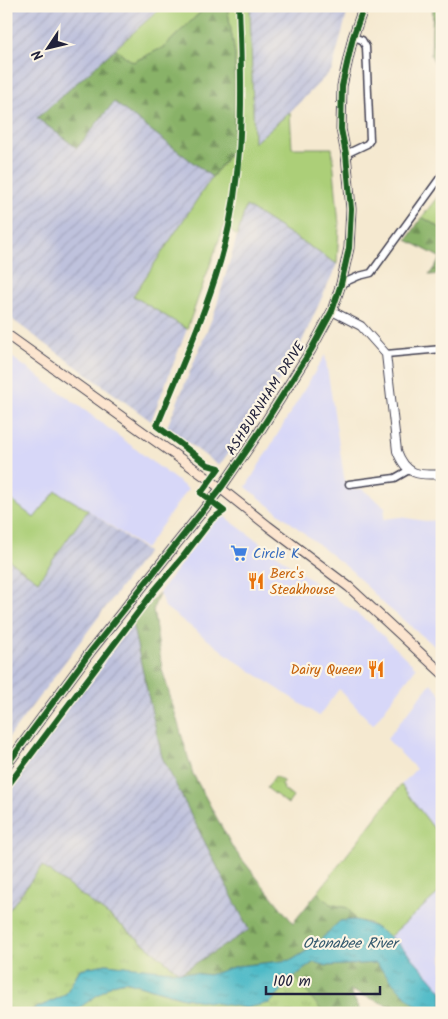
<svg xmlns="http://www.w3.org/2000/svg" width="448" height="1019" viewBox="0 0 448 1019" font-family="Kalam,sans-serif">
  <defs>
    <pattern id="industrial-furrows" width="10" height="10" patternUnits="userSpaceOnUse" patternTransform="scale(1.25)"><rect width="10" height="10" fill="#bfc2dd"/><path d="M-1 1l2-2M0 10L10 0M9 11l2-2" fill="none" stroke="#a4a6bf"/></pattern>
    <pattern id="forest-firs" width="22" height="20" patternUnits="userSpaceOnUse" patternTransform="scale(1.25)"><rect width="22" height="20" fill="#89b268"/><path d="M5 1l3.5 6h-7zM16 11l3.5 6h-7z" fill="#709057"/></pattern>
    <pattern id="park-tufts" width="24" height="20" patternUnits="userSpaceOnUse" patternTransform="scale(1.25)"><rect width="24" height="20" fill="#accf78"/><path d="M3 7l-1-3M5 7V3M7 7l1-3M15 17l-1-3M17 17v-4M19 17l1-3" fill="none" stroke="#94b169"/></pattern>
    <pattern id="water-ripples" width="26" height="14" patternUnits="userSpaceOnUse" patternTransform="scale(1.25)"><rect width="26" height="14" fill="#4dbac7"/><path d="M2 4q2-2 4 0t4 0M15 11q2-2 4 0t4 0" fill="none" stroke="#4097a3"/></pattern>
  </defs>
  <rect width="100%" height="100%" fill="#fcf5e5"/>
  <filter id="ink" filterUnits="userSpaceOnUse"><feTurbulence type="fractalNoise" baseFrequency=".02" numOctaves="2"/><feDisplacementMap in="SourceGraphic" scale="10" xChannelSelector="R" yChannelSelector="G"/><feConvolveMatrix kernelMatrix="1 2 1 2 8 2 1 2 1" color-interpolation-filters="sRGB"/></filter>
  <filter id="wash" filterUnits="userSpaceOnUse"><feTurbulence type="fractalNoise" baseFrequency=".0096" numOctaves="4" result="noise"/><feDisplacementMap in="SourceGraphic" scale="20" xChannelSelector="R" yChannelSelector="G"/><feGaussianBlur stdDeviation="1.12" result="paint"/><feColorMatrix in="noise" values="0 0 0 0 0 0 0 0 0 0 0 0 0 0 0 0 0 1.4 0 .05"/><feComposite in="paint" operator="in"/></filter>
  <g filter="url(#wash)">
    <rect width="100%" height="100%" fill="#f5e9d0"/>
    <path fill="#d7d7f8" d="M 6,353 L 74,402 L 188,489 L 145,549 L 88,510 L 56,491 L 34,518 L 6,496 Z
      M 325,355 L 346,489 L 362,489 L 385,507 L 384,519 L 400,517 L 425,521 L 442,520 L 442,654 L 431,643 L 384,604 L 353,572 L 246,487 Z
      M 225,517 L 371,624 L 416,668 L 373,725 L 339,689 L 319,716 L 233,659 L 165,607 L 159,593 L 214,519 Z
      M 431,683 L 442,695 L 442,839 L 401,785 L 416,769 L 387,739 Z
      M 442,890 L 442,991 L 399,944 L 389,937 Z"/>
    <path fill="url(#industrial-furrows)" d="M 6,6 L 163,6 L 38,118 L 114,101 L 212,177 L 133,295 L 187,329 L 151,421 L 6,315 Z
      M 250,6 L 349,6 L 332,70 L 290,112 L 254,143 Z
      M 246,206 L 337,264 L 294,359 L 219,466 L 167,427 L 215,311 Z
      M 88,510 L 147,552 L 6,741 L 6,558 L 38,581 Z
      M 132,623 L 162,757 L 249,930 L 180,973 L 111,917 L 42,866 L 6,914 L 6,794 L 67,709 Z"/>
    <path fill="#accf78" stroke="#67785a" d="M 163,6 L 207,6 L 164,47 L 133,62 L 115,49 Z
      M 227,6 L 250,6 L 254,143 L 290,112 L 292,148 L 332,148 L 339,225 L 337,264 L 246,206 L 237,236 L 224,226 L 187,329 L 133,296 L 212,177 L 234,149 L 235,55 Z
      M 442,191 L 442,229 L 422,217 Z
      M 56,491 L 88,510 L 38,581 L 6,558 L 6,496 L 34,518 Z
      M 401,785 L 442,839 L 442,890 L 389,937 L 369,923 L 355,920 L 348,908 L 330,904 L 318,892 Z"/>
    <path fill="url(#forest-firs)" stroke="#566a52" d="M 207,6 L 227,6 L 235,55 L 234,148 L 212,177 L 114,102 L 77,148 L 37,118 L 115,49 L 133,62 L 164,47 Z
      M 433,6 L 442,6 L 442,79 L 431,55 Z
      M 422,217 L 442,229 L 442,274 L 429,275 L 441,258 L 407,240 Z
      M 159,593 L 153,609 L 162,669 L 193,774 L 233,848 L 293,923 L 318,892 L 330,904 L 348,908 L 355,920 L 340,921 L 313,947 L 292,960 L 237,966 L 209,975 L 105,964 L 80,969 L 65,995 L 26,1013 L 6,1013 L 111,917 L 180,973 L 249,930 L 162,757 L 132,623 Z
      M 314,962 L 327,966 L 376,963 L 404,994 L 422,1009 L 433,1013 L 392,1013 L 392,1007 L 350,990 L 361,1013 L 72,1013 L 295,976 Z"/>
    <path fill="url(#park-tufts)" stroke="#67785a" d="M 275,776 L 284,782 L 281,785 L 284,787 L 283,789 L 293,797 L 288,804 L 267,788 Z
      M 42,866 L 111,917 L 180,973 L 106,964 L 80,969 L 65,995 L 26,1013 L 6,1013 L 6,914 Z
      M 295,976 L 323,1013 L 71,1013 L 113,984 L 125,981 L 184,998 L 270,1003 Z"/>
    <path fill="url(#water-ripples)" stroke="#386e81" d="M 355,920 C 392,928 417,964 442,991 L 442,1013 C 435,1013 428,1013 422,1009 C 407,1001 388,976 376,963 L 327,966 L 314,962 L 295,976 L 270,1003 L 246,1008 L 184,998 L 125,981 L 113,984 L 72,1013 L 26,1013 L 65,995 L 80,969 L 106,964 L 209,975 L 237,966 L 292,960 L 313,947 L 340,921 Z"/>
  </g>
  <g filter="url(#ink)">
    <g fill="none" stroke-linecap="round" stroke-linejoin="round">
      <g stroke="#424051" stroke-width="9">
        <path id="minor" d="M 346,154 L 367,144 L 370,140 L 366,47 L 362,40 L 353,37
          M 341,284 L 359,276 L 371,273 L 442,175
          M 386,354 L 442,349
          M 349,484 L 395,478 L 409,470"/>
      </g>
      <g stroke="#424051" stroke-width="10">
        <path id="tertiary" d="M 332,311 L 361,326 L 386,354 L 397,451 C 406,475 418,476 442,474"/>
      </g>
      <g stroke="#424051" stroke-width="11">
        <path id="secondary" d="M 6,334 L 210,480 L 268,526 L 349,587 L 442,673
          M 6,766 L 91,651 L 221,488 L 256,437 L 311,350 L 332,311 L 341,284 L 349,248 L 351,209 L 346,154 L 341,129 L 342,86 L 353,37 L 364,6"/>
      </g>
      <use href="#minor" stroke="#fff" stroke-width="6"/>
      <use href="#tertiary" stroke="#fff" stroke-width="8"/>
      <use href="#secondary" stroke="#fce5cf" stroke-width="9"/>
      <g stroke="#fcf5e5" stroke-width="9">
        <path id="cycleway" d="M 6,766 L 91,651 L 221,488 L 256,437 L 311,350 L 332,311 L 341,284 L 349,248 L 351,209 L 346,154 L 341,129 L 342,86 L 353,37 L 364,6
          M 6,788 L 154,591 L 182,558 L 212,519 L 224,511 L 201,493 L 219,468 L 208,465 L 157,426 C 183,362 215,294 229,226 C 244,153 242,80 239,6"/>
      </g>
      <use href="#cycleway" stroke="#1b5e20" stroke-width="6"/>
    </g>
  </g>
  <defs>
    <g id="supermarket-bare" transform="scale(1.35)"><path d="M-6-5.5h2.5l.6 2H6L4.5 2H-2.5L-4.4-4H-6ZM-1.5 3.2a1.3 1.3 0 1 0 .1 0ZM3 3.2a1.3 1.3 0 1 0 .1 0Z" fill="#3f7fe0" stroke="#fcf5e5" stroke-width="2.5" paint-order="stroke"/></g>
    <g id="restaurant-bare" transform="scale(1.35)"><path d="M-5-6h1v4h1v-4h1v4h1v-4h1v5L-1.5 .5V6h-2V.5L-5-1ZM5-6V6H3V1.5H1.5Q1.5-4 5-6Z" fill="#e8710a" stroke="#fcf5e5" stroke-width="2.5" paint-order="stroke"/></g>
  </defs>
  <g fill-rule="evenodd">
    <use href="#supermarket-bare" x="239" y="553"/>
    <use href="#restaurant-bare" x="256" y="581"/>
    <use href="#restaurant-bare" x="376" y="669"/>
  </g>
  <g text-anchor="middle" stroke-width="4.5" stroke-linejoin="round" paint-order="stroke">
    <g font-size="14" fill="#22223b" stroke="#fcf5e5">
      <text transform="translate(265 398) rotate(-57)" y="5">ASHBURNHAM DRIVE</text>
    </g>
    <g font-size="14" fill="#366cbe" stroke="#fcf5e5" text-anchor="start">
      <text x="253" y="558">Circle K</text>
    </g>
    <g font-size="14" fill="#c56008" stroke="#fcf5e5" text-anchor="start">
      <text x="270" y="578">Berc's<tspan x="270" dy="16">Steakhouse</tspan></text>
      <text x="362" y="674" text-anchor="end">Dairy Queen</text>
    </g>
    <g font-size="15" font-style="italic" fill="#31576c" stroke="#fcf5e5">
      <text x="350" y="948">Otonabee River</text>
    </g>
  </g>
  <rect width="448" height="1019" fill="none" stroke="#fcf5e5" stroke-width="25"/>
  <g transform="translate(48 48) rotate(235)" stroke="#fcf5e5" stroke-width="4" paint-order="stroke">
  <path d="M0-4L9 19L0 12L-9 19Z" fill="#22223b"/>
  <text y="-8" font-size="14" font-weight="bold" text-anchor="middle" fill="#22223b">N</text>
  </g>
  <path d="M266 986v8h114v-8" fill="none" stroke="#22223b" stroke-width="2.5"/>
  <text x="273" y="986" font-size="15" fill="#22223b" stroke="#fcf5e5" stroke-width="4" paint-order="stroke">100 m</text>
</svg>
